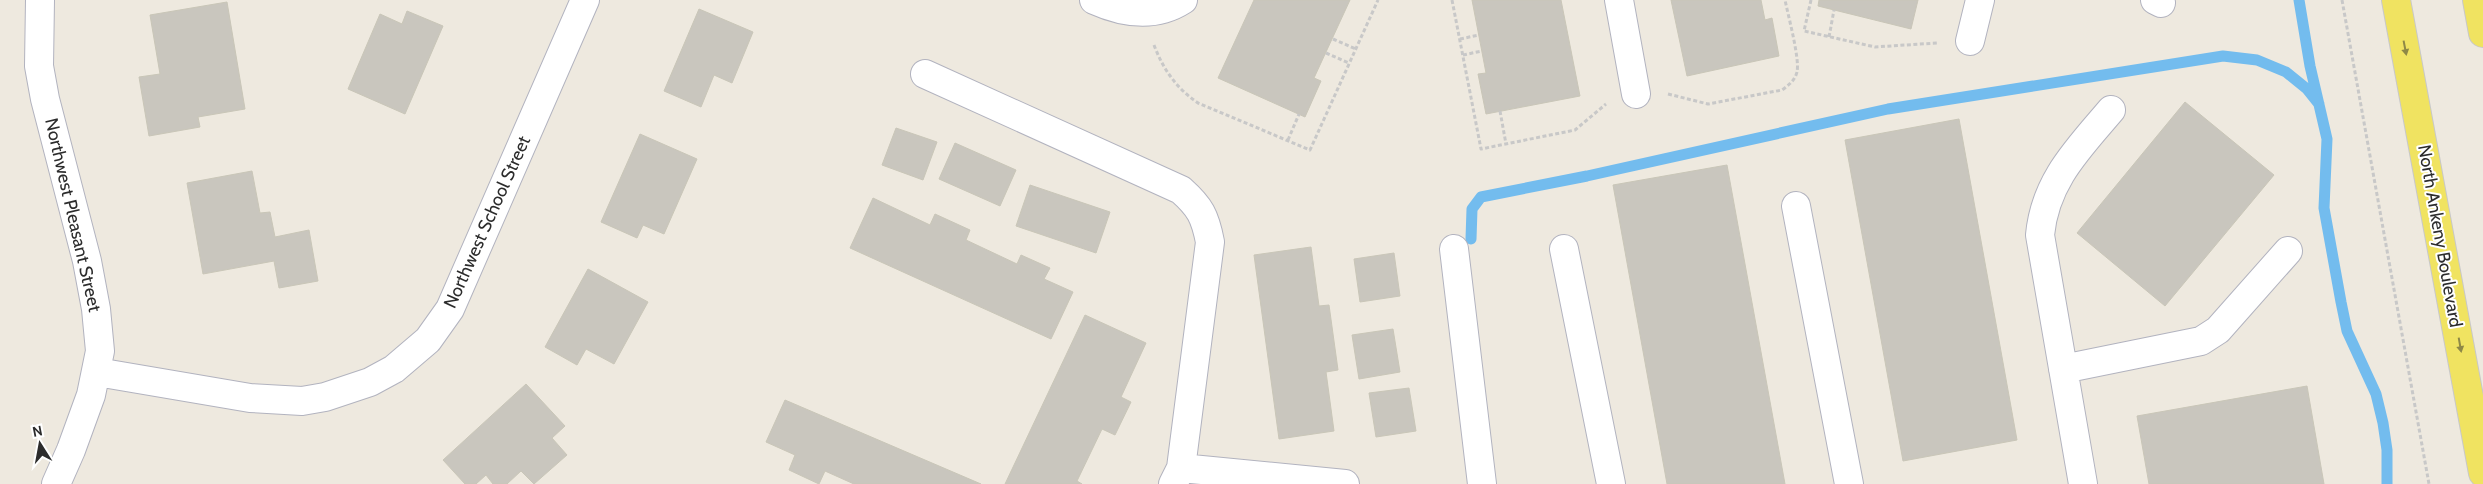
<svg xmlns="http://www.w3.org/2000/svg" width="2483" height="484" viewBox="0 0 2483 484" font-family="Cabin,sans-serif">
  <rect width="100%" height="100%" fill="#eee9df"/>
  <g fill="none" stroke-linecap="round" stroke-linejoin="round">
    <path stroke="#73bcee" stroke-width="11" d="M 2299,0 L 2310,66 L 2327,139 L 2324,208 L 2341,302 L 2347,331 L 2376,394 L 2383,423 L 2387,450 L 2387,484
      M 1471,239 L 1472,209 L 1481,197 L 1587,176 L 1888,109 L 2223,56 L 2257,60 L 2286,72 L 2307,89 L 2319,104"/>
  </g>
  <path fill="#c9c6be" stroke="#c9c6b8" d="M 1254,0 L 1350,0 L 1314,78 L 1321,81 L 1305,117 L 1218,78 Z
    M 1472,0 L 1561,0 L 1580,96 L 1486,114 L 1478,74 L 1486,73 Z
    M 1671,0 L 1761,0 L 1765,20 L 1772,18 L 1779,56 L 1687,76 Z
    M 1819,0 L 1918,0 L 1911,29 L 1818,6 Z
    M 227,2 L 245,109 L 198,117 L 200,127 L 149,136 L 139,77 L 160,74 L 150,15 Z
    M 699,9 L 753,32 L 732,83 L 714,75 L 701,107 L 664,91 Z
    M 407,11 L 443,26 L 405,114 L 348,89 L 380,14 L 402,24 Z
    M 2185,102 L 2274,175 L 2165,306 L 2077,233 Z
    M 1959,119 L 2017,440 L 1903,461 L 1845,140 Z
    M 896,128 L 937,142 L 923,180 L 882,165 Z
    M 640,134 L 697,159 L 664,234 L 643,225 L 637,238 L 601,222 Z
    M 955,143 L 1016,170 L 1000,206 L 939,179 Z
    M 1727,165 L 1785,484 L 1667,484 L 1613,185 Z
    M 252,171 L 260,213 L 270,212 L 275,237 L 309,230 L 318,281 L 279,288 L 274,261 L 203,274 L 187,183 Z
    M 1030,185 L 1110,212 L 1096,253 L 1016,226 Z
    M 873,198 L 930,225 L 935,214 L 970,230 L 966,240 L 1017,264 L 1021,255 L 1050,268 L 1044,279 L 1073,292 L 1051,339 L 850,248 Z
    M 1311,247 L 1319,306 L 1329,305 L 1338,370 L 1326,372 L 1334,431 L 1279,439 L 1254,255 Z
    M 1394,253 L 1400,296 L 1360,302 L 1354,259 Z
    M 588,269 L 648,302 L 614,364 L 586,349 L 577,365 L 545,347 Z
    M 1085,315 L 1146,343 L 1121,397 L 1131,402 L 1115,435 L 1102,429 L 1077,481 L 1082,484 L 1005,484 Z
    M 1393,329 L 1400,372 L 1359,379 L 1352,335 Z
    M 526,384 L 565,426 L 552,438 L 567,455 L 534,484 L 521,471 L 507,484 L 493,484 L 486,475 L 476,484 L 465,484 L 443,460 Z
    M 2307,386 L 2324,484 L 2149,484 L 2137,416 Z
    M 1409,388 L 1416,431 L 1376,437 L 1369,393 Z
    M 785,400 L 981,484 L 854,484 L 825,471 L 819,484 L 789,470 L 795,455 L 766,442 Z"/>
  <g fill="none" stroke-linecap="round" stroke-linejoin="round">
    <g stroke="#b2b3bf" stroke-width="30">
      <path id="minor" d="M 40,0 L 39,66 L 45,99 L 87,261 L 96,309 L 100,351 L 91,395 L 71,450 L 56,484
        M 1094,0 C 1123,13 1155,18 1183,0
        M 1619,0 L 1636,94
        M 2155,0 L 2161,3
        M 1970,41 L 1980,0
        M 925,74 L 1181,190 C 1200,207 1205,216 1210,242 L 1181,468 L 1173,484
        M 1796,206 L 1849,484
        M 1454,249 L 1482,484
        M 1564,249 L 1611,484
        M 2063,369 L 2201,341 L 2218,330 L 2288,251
        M 97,372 L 250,398 L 302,401 L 325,397 L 370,382 L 394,369 L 428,340 L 450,309 L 585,0
        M 1181,468 L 1345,484
        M 2083,484 L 2040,235 C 2045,181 2078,149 2111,110"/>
    </g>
    <g stroke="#c8c8c8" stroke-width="30">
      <path id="major" d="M 2396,0 L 2483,473
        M 2477,0 L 2483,33"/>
    </g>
    <path stroke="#c8c8c8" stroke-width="3" stroke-dasharray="4 2.5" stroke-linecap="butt" d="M 1452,0 L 1481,149 L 1575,130 L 1606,104
      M 1811,0 L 1804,31 L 1875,47 L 1937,43
      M 2342,0 L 2429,484
      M 1829,37 L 1834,10
      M 1333,39 L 1356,49
      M 1460,39 L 1479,35
      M 1154,45 C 1163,69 1176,88 1198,103 L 1310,150 L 1378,0
      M 1326,53 L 1349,63
      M 1463,55 L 1482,51
      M 1668,94 L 1708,104 L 1782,90 C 1789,85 1795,80 1797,72 C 1800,59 1788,15 1785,0
      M 1500,111 L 1506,144
      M 1288,140 L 1299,114"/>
    <use href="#minor" stroke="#fff" stroke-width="28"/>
    <use href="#major" stroke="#f0e361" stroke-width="28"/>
  </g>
  <defs><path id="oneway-solid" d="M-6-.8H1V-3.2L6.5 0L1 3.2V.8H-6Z" transform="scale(1.25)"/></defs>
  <g fill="#8e8846">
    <use href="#oneway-solid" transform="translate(2405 48) rotate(79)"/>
    <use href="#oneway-solid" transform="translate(2460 345) rotate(80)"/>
  </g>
  <g text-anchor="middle" stroke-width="4" stroke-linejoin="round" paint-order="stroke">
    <g font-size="18" fill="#2c2c2c" stroke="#fff">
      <text transform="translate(73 215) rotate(77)" y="6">Northwest Pleasant Street</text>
      <text transform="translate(487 222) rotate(-66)" y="6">Northwest School Street</text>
      <text transform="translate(2440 236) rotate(80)" y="6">North Ankeny Boulevard</text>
    </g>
  </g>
  <g transform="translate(40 444) rotate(349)" stroke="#ffffff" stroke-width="4" paint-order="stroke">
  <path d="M0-4L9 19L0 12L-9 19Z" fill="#2c2c2c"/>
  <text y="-8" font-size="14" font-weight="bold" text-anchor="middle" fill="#2c2c2c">N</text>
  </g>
</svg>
